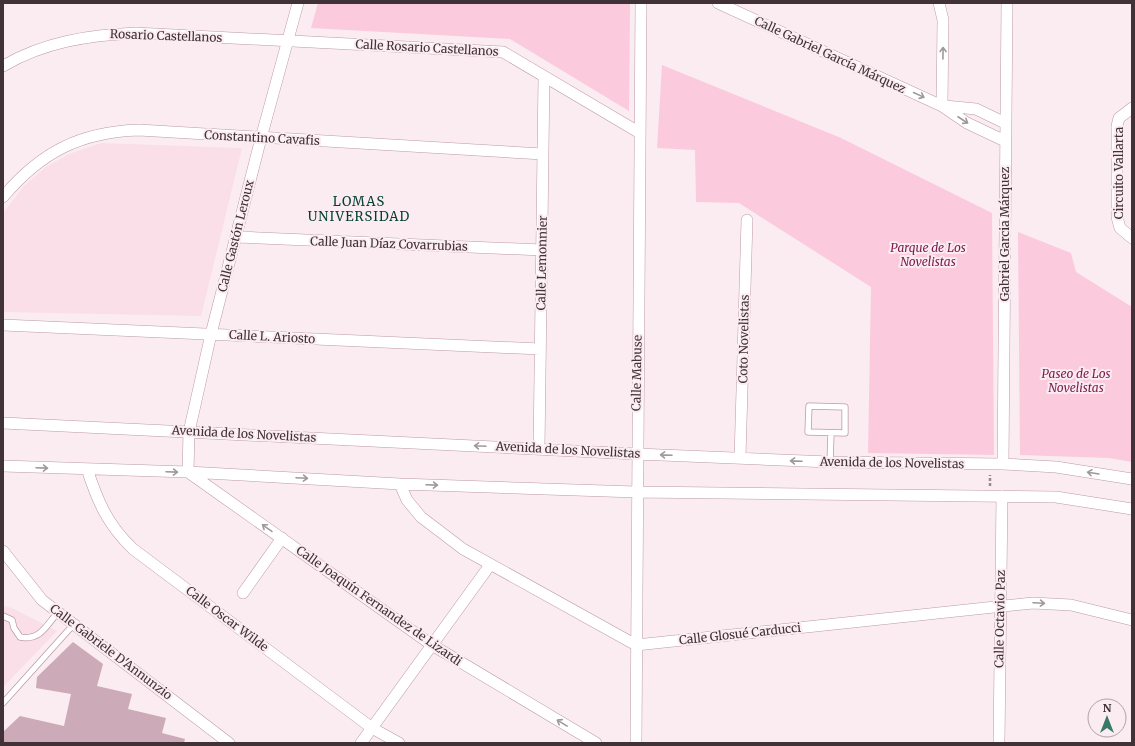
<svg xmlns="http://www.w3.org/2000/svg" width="1135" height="746" viewBox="0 0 1135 746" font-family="Merriweather,serif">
  <rect width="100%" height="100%" fill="#fbecf1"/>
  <path fill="#fadfe9" d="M 101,143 L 242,148 L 201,316 L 3,312 L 3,213 L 24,186 L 46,167 L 69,154 Z
    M 3,606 L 12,608 L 57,631 L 3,687 Z"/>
  <path fill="#fbcadd" d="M 318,3 L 630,3 L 629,111 L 510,39 L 311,28 Z
    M 662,65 L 841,138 L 992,213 L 994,455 L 868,453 L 871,287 L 739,203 L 696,202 L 695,150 L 657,148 Z
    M 1018,232 L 1071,253 L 1076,272 L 1132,307 L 1132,462 L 1109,458 L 1020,455 Z"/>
  <path fill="#ccaab7" d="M 73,642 L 103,664 L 97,686 L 132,694 L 128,709 L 166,718 L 162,733 L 185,739 L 184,743 L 3,743 L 3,732 L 20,716 L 64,726 L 71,694 L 36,688 L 37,677 Z"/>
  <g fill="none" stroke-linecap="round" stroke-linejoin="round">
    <g stroke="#bc9aa7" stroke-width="7">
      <path id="lane" d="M 809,406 L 845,407 L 845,433 L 808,432 Z
        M 830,462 L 831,433
        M 3,616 L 12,620 L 14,628 L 20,637 C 40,641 46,626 58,612
        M 3,703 L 74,624"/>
    </g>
    <g stroke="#bc9aa7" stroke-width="12">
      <path id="street" d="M 298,3 L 261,138 L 211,334 L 189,432 L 188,472 L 432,645 L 596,743
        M 718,3 L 942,106 L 967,123 L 1005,141
        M 939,3 L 943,20 L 942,106
        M 3,66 C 44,42 89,35 136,33 L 503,52 L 640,133
        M 945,106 L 976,109 L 1005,123
        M 1132,108 L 1119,118 L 1117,126 L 1117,217 L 1120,228 L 1132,238
        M 3,197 C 41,152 80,132 139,130 L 543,154
        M 236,237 L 542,250
        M 3,325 L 540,349
        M 3,423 L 637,454 L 830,462 L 1003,464 L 1056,467 L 1132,479
        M 539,449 L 544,77
        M 740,458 L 747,220
        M 1003,464 L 1007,3
        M 3,466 L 188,472 L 400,484 L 636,492 L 1056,497 L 1132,509
        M 87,469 C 98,502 107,524 133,549 L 372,728 L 399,743
        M 400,484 L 407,500 L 421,517 L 463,549 L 636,645 L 1033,603 L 1071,605 L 1132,620
        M 3,551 L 42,600 L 229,743
        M 243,593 L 282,538
        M 361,743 L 490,565
        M 636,743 L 641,3
        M 999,743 L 1002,496"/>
    </g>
    <path stroke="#97898e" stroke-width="2.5" stroke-dasharray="3 2" stroke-linecap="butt" d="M 990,486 L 990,475"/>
    <use href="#lane" stroke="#fff" stroke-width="5.5"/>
    <use href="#street" stroke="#fff" stroke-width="11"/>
  </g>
  <defs><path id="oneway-shaft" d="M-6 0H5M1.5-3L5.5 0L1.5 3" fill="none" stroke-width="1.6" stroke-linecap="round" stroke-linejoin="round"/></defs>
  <g stroke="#a0989b">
    <use href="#oneway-shaft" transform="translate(943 53) rotate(-89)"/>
    <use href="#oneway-shaft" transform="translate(919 95) rotate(25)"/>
    <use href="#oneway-shaft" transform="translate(963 120) rotate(33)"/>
    <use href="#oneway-shaft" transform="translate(480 446) rotate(-177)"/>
    <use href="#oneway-shaft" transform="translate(666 455) rotate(-178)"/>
    <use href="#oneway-shaft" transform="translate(796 461) rotate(-178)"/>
    <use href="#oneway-shaft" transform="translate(42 468) rotate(2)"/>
    <use href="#oneway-shaft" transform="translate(172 472) rotate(2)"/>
    <use href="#oneway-shaft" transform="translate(1093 473) rotate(-171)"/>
    <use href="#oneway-shaft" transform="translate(302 478) rotate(3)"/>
    <use href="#oneway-shaft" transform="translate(432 485) rotate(2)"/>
    <use href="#oneway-shaft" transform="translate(267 528) rotate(-145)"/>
    <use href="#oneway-shaft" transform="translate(1039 603) rotate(3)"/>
    <use href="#oneway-shaft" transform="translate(562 723) rotate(-149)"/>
  </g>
  <g text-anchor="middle" stroke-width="4" stroke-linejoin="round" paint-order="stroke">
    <g font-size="12" fill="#403237" stroke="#fbecf1">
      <text transform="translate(166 36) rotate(2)" y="4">Rosario Castellanos</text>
      <text transform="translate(427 48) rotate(3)" y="4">Calle Rosario Castellanos</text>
      <text transform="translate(830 55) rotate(25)" y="4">Calle Gabriel García Márquez</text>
      <text transform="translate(262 138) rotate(3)" y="4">Constantino Cavafis</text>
      <text transform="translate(1119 173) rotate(-90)" y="4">Circuito Vallarta</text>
      <text transform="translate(1005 234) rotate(-90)" y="4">Gabriel Garcia Márquez</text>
      <text transform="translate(236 236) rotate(-76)" y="4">Calle Gastón Leroux</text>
      <text transform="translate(389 244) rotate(2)" y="4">Calle Juan Díaz Covarrubias</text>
      <text transform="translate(542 263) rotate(-89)" y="4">Calle Lemonnier</text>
      <text transform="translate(272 337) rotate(3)" y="4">Calle L. Ariosto</text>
      <text transform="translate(744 339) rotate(-89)" y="4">Coto Novelistas</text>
      <text transform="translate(637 373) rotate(-89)" y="4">Calle Mabuse</text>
      <text transform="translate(244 434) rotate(3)" y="4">Avenida de los Novelistas</text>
      <text transform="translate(568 450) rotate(3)" y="4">Avenida de los Novelistas</text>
      <text transform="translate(892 463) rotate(1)" y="4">Avenida de los Novelistas</text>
      <text transform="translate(379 606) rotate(35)" y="4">Calle Joaquín Fernandez de Lizardi</text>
      <text transform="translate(227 619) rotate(37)" y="4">Calle Oscar Wilde</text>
      <text transform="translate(1000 619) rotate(-89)" y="4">Calle Octavio Paz</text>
      <text transform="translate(740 634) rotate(-6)" y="4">Calle Glosué Carducci</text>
      <text transform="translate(111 652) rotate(37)" y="4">Calle Gabriele D'Annunzio</text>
    </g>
    <g font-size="12" font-style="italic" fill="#7b184c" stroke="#fbecf1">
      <text x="928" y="252">Parque de Los<tspan x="928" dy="14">Novelistas</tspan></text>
      <text x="1076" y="378">Paseo de Los<tspan x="1076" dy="14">Novelistas</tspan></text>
    </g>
    <g font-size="13" letter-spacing="1" fill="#033e31" stroke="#fbecf1">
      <text x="359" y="206">LOMAS<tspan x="359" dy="15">UNIVERSIDAD</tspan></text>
    </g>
  </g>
  <rect width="1135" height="746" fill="none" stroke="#403237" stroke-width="8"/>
  <g transform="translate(1107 718)"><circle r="19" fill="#fbecf1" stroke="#b0a2a7"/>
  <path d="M0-3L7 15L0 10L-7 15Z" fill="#397968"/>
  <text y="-6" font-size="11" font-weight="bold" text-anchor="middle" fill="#403237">N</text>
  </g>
</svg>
